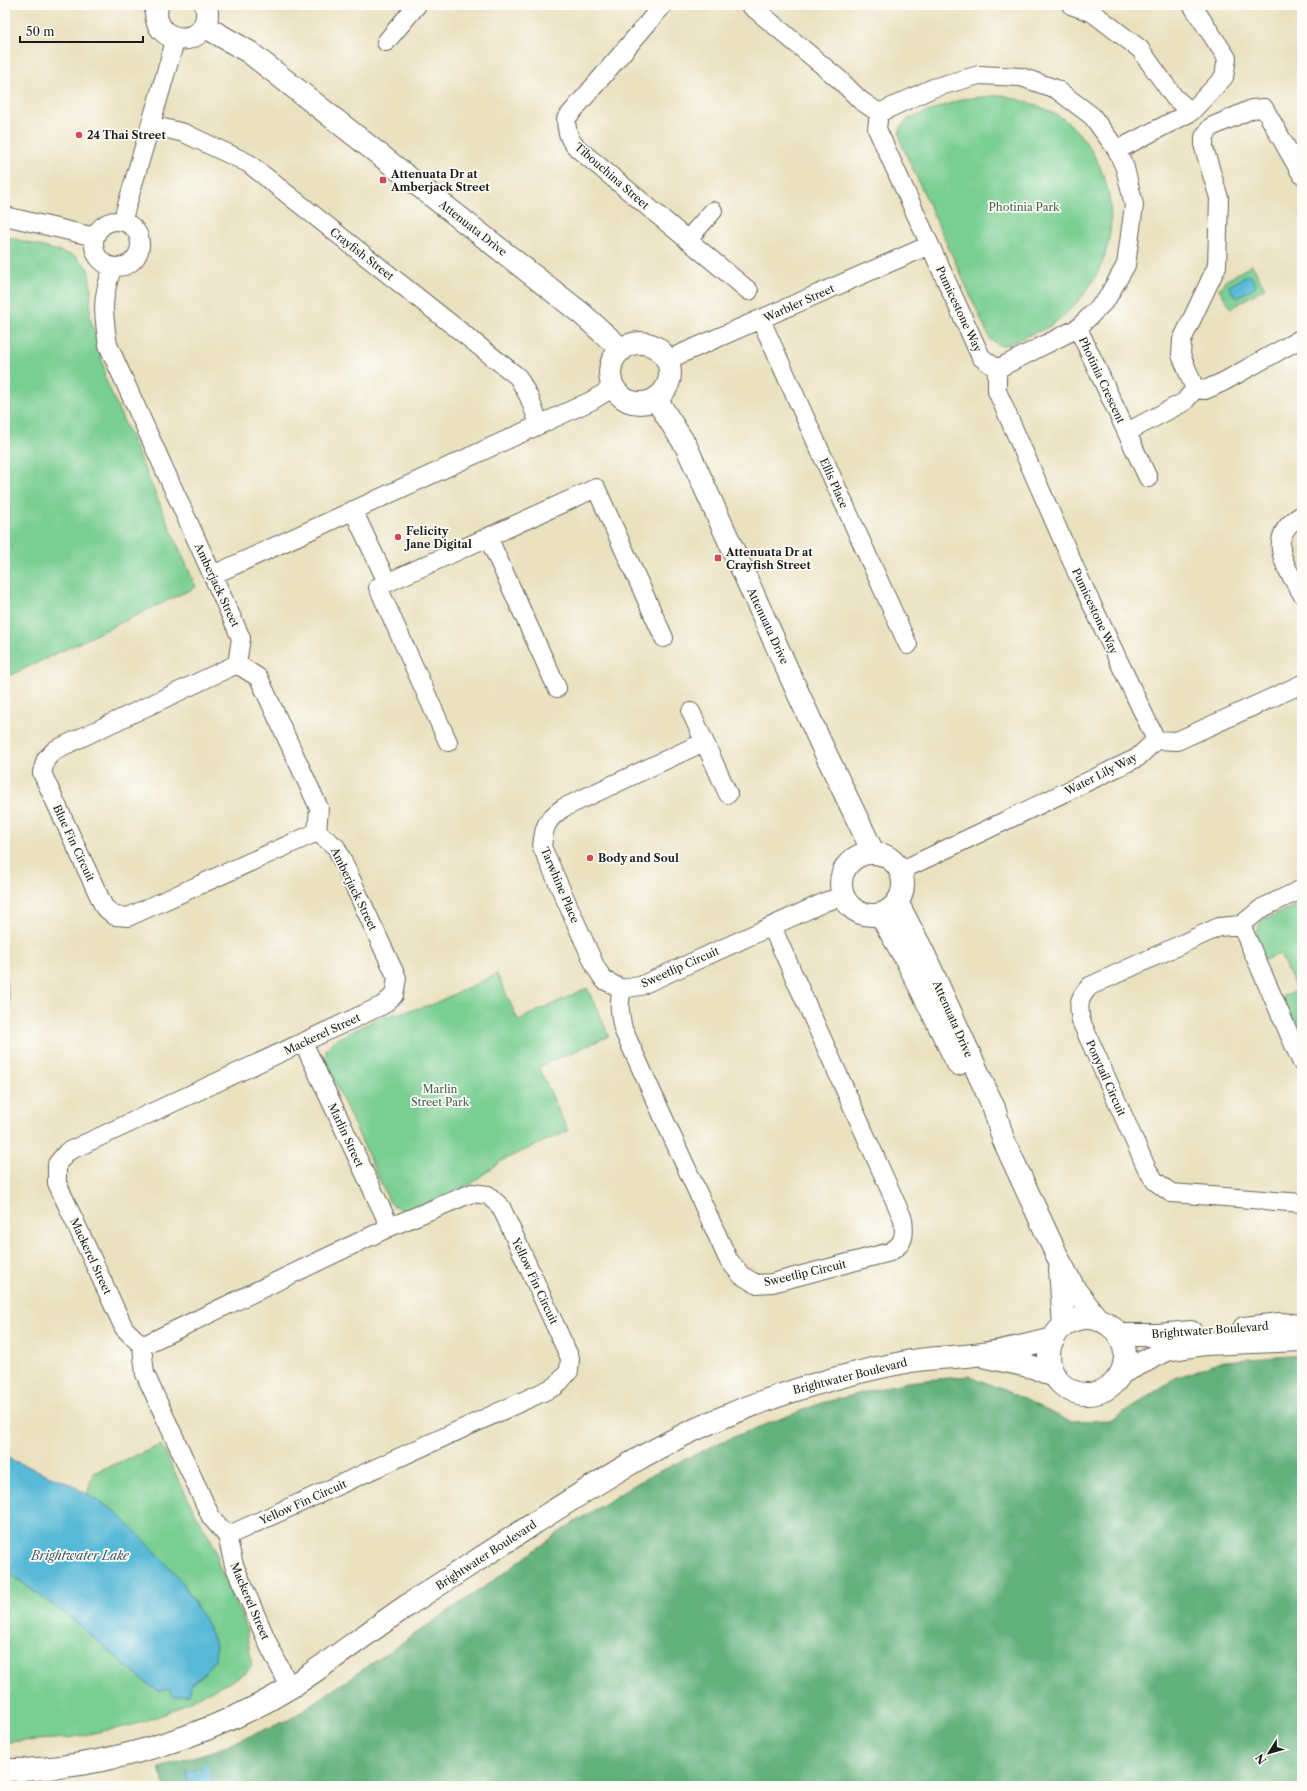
<svg xmlns="http://www.w3.org/2000/svg" width="1307" height="1791" viewBox="0 0 1307 1791" font-family="'Libre Caslon Text',serif">
  <rect width="100%" height="100%" fill="#fdfcf7"/>
  <filter id="ink" filterUnits="userSpaceOnUse"><feTurbulence type="fractalNoise" baseFrequency=".025" numOctaves="2"/><feDisplacementMap in="SourceGraphic" scale="8" xChannelSelector="R" yChannelSelector="G"/><feConvolveMatrix kernelMatrix="1 2 1 2 8 2 1 2 1" color-interpolation-filters="sRGB"/></filter>
  <filter id="wash" filterUnits="userSpaceOnUse"><feTurbulence type="fractalNoise" baseFrequency=".012" numOctaves="4" result="noise"/><feDisplacementMap in="SourceGraphic" scale="16" xChannelSelector="R" yChannelSelector="G"/><feGaussianBlur stdDeviation="0.9" result="paint"/><feColorMatrix in="noise" values="0 0 0 0 0 0 0 0 0 0 0 0 0 0 0 0 0 1.4 0 .05"/><feComposite in="paint" operator="in"/></filter>
  <g filter="url(#wash)">
    <rect width="100%" height="100%" fill="#eae1bf"/>
    <path fill="#79ce92" stroke="#4a7557" d="M 1003,95 C 1024,101 1046,107 1065,120 C 1079,131 1090,147 1098,163 C 1127,222 1105,289 1050,326 C 1045,329 1037,332 1031,334 C 1021,339 1011,344 1000,346 L 990,339 L 901,143 L 899,134 L 901,126 L 908,119 L 962,99 Z
      M 5,236 L 75,256 L 88,268 L 91,287 L 90,316 L 105,371 L 104,376 L 196,587 L 5,678 Z
      M 1252,265 L 1265,288 L 1231,308 L 1219,289 L 1225,281 Z
      M 1302,903 L 1302,1041 L 1281,997 L 1296,990 L 1280,954 L 1264,960 L 1259,946 L 1256,931 L 1262,920 Z
      M 497,974 L 518,1020 L 587,988 L 609,1036 L 539,1067 L 568,1131 L 501,1161 L 471,1184 L 413,1209 L 401,1210 L 390,1203 L 325,1061 L 326,1049 L 335,1040 L 379,1018 L 431,1005 Z
      M 161,1445 C 174,1470 186,1495 199,1520 C 207,1536 218,1545 218,1564 L 245,1623 L 252,1665 L 246,1673 L 165,1714 L 133,1725 L 69,1738 L 5,1742 L 5,1570 L 73,1620 L 145,1682 L 192,1684 L 204,1674 L 216,1647 L 207,1624 L 183,1583 L 116,1512 L 87,1494 L 93,1473 Z"/>
    <path fill="#62b17c" stroke="#3f664c" d="M 1302,1355 L 1302,1786 L 164,1786 L 159,1767 L 219,1749 L 290,1719 L 500,1576 L 565,1528 L 644,1479 L 723,1441 L 821,1403 L 906,1382 L 969,1376 L 1005,1390 L 1069,1421 L 1113,1420 L 1175,1378 L 1224,1361 Z"/>
    <path fill="#58b9d7" stroke="#3a6a7a" d="M 1250,274 L 1256,286 L 1236,298 L 1229,286 Z
      M 5,976 C 10,998 13,1024 5,1045 Z
      M 5,1457 L 72,1485 L 116,1512 L 154,1550 L 183,1583 L 207,1624 L 216,1647 L 215,1659 L 204,1674 L 192,1684 L 189,1694 L 173,1697 L 169,1689 L 158,1691 L 145,1682 L 73,1620 L 5,1570 Z
      M 201,1768 L 210,1774 L 215,1786 L 189,1786 L 186,1772 Z"/>
    <g fill="none" stroke-linecap="round" stroke-linejoin="round">
      <path stroke="#58b9d7" stroke-width="5" d="M 205,1764 L 208,1786"/>
    </g>
  </g>
  <g filter="url(#ink)">
    <g fill="none" stroke-linecap="round" stroke-linejoin="round">
      <g stroke="#646155" stroke-width="20">
        <path id="minor" d="M 663,5 L 566,119 C 567,144 576,147 594,162 L 749,291
          M 750,5 L 840,80 L 860,100 L 879,113 L 877,129 L 981,357 L 997,369 L 997,391 L 1078,575 L 1156,740
          M 1071,5 L 1093,13 L 1140,49 L 1174,97 L 1191,112
          M 386,42 L 417,5
          M 879,113 L 933,88 L 979,75 L 1021,77 L 1056,89 L 1092,116 L 1117,150 L 1125,168 L 1134,205 L 1126,265 L 1106,300 L 1078,328 L 997,369
          M 151,125 L 184,133 L 248,163 L 518,377 L 529,397 L 539,424
          M 1117,150 L 1191,112 L 1224,77 L 1227,58 L 1192,5
          M 5,216 L 95,237
          M94 244a23 23 0 1 1 46 0a23 23 0 1 1-46 0Z
          M 122,222 L 176,38
          M 687,240 L 713,211
          M 113,267 C 101,298 103,312 108,345 L 241,638 L 237,664 L 259,678 L 319,808 L 317,832 L 336,847 L 397,978 L 394,995 L 383,1005 L 67,1152 L 57,1164 L 57,1183 L 124,1328 L 142,1346 L 145,1374 L 211,1517 L 227,1536 L 234,1565 L 270,1648 L 290,1687
          M 761,320 L 908,645
          M 1078,328 L 1148,478
          M 667,360 L 930,245
          M 1195,389 L 1181,355 L 1182,340 L 1217,266 L 1219,198 L 1204,148 L 1204,137 L 1211,127 L 1252,109 L 1264,108 L 1302,175
          M 1127,432 L 1184,402 L 1195,389 L 1205,390 L 1223,382 L 1302,338
          M 353,510 L 387,582
          M 1302,515 C 1264,537 1285,566 1302,594
          M 488,537 L 557,688
          M 213,575 L 591,401 L 614,387
          M 237,664 L 55,750 L 46,759 L 42,773 L 104,907 L 115,916 L 128,917 L 317,832
          M 691,712 L 728,794
          M 448,742 L 378,587 L 596,488 L 664,638
          M 900,871 L 1137,758 L 1156,740 L 1177,741 L 1302,684
          M 1302,889 L 1262,908 L 1241,925 L 1219,927 L 1090,986 C 1078,999 1078,1004 1081,1021 L 1147,1169 L 1155,1181 L 1171,1193 L 1302,1203
          M 1241,925 L 1302,1063
          M 772,927 L 903,1219 C 905,1235 905,1243 890,1252 L 772,1283 L 756,1284 L 741,1275 L 728,1259 L 623,1029 C 620,1015 618,1003 622,989 L 640,986 L 827,901 L 843,897
          M 622,989 L 604,980 L 596,968 L 542,847 C 544,826 546,820 563,808 L 704,742
          M 303,1042 L 390,1227
          M 142,1346 L 390,1227 L 472,1193 L 488,1195 L 501,1207 L 570,1358 L 569,1371 L 556,1386 L 227,1536"/>
      </g>
      <g stroke="#646155" stroke-width="24">
        <path id="tertiary" d="M 157,5 C 148,49 216,50 206,5
          M 204,26 L 249,52 L 582,314 L 622,350
          M610 373a30 30 0 1 1 60 0a30 30 0 1 1-60 0Z
          M 656,399 L 686,446 L 823,748 L 873,852
          M841 884a31 31 0 1 1 62 0a31 31 0 1 1-62 0Z
          M 897,902 L 923,952 L 994,1108 L 1003,1139 L 1059,1260 L 1075,1290 L 1098,1320
          M 880,914 L 907,961 L 958,1064
          M 1060,1269 L 1064,1326
          M1049 1356a38 38 0 1 1 76 0a38 38 0 1 1-76 0Z
          M 1244,1328 L 1280,1324 L 1302,1326
          M 1119,1335 L 1157,1335 L 1191,1332
          M 986,1357 L 1033,1367 L 1056,1377
          M 1121,1373 L 1167,1350 L 1206,1344 L 1302,1340
          M 5,1770 C 98,1771 212,1736 291,1687 C 330,1662 367,1633 405,1607 C 448,1578 493,1551 536,1522 C 591,1487 646,1451 707,1424 C 772,1395 841,1374 911,1361 C 932,1357 953,1358 974,1355 C 1001,1352 1028,1345 1054,1339"/>
      </g>
      <use href="#minor" stroke="#fff" stroke-width="18"/>
      <use href="#tertiary" stroke="#fff" stroke-width="22"/>
    </g>
  </g>
  <g fill="#d1495b" stroke="#fdfcf7" stroke-width="1.5">
    <circle cx="79" cy="135" r="4"/>
    <rect x="379" y="176" width="8" height="8" rx="2"/>
    <circle cx="398" cy="537" r="4"/>
    <rect x="714" y="554" width="8" height="8" rx="2"/>
    <circle cx="590" cy="858" r="4"/>
  </g>
  <g text-anchor="middle" stroke-width="3.5" stroke-linejoin="round" paint-order="stroke">
    <g font-size="11" font-weight="bold" fill="#1c1c1c" stroke="#fdfcf7" text-anchor="start">
      <text x="87" y="139">24 Thai Street</text>
      <text x="391" y="178">Attenuata Dr at<tspan x="391" dy="13">Amberjack Street</tspan></text>
      <text x="406" y="535">Felicity<tspan x="406" dy="13">Jane Digital</tspan></text>
      <text x="726" y="556">Attenuata Dr at<tspan x="726" dy="13">Crayfish Street</tspan></text>
      <text x="598" y="862">Body and Soul</text>
    </g>
    <g font-size="11" fill="#1c1c1c" stroke="#fdfcf7">
      <text transform="translate(612 176) rotate(41)" y="4">Tibouchina Street</text>
      <text transform="translate(473 228) rotate(38)" y="4">Attenuata Drive</text>
      <text transform="translate(362 254) rotate(38)" y="4">Crayfish Street</text>
      <text transform="translate(799 303) rotate(-24)" y="4">Warbler Street</text>
      <text transform="translate(959 309) rotate(65)" y="4">Pumicestone Way</text>
      <text transform="translate(1102 380) rotate(65)" y="4">Photinia Crescent</text>
      <text transform="translate(834 483) rotate(66)" y="4">Ellis Place</text>
      <text transform="translate(217 585) rotate(65)" y="4">Amberjack Street</text>
      <text transform="translate(1095 611) rotate(65)" y="4">Pumicestone Way</text>
      <text transform="translate(768 626) rotate(65)" y="4">Attenuata Drive</text>
      <text transform="translate(1101 774) rotate(-27)" y="4">Water Lily Way</text>
      <text transform="translate(74 843) rotate(65)" y="4">Blue Fin Circuit</text>
      <text transform="translate(560 885) rotate(67)" y="4">Tarwhine Place</text>
      <text transform="translate(354 889) rotate(64)" y="4">Amberjack Street</text>
      <text transform="translate(680 967) rotate(-24)" y="4">Sweetlip Circuit</text>
      <text transform="translate(953 1019) rotate(66)" y="4">Attenuata Drive</text>
      <text transform="translate(322 1034) rotate(-25)" y="4">Mackerel Street</text>
      <text transform="translate(1106 1078) rotate(66)" y="4">Ponytail Circuit</text>
      <text transform="translate(346 1135) rotate(65)" y="4">Marlin Street</text>
      <text transform="translate(91 1256) rotate(65)" y="4">Mackerel Street</text>
      <text transform="translate(805 1273) rotate(-13)" y="4">Sweetlip Circuit</text>
      <text transform="translate(535 1281) rotate(65)" y="4">Yellow Fin Circuit</text>
      <text transform="translate(1210 1330) rotate(-4)" y="4">Brightwater Boulevard</text>
      <text transform="translate(850 1376) rotate(-14)" y="4">Brightwater Boulevard</text>
      <text transform="translate(303 1502) rotate(-24)" y="4">Yellow Fin Circuit</text>
      <text transform="translate(486 1555) rotate(-33)" y="4">Brightwater Boulevard</text>
      <text transform="translate(250 1601) rotate(67)" y="4">Mackerel Street</text>
    </g>
    <g font-size="11" fill="#41634b" stroke="#fdfcf7">
      <text x="1024" y="211">Photinia Park</text>
      <text x="440" y="1093">Marlin<tspan x="440" dy="13">Street Park</tspan></text>
    </g>
    <g font-size="12" font-style="italic" fill="#345b67" stroke="#fdfcf7">
      <text x="80" y="1560">Brightwater Lake</text>
    </g>
  </g>
  <rect width="1307" height="1791" fill="none" stroke="#fdfcf7" stroke-width="20"/>
  <g transform="translate(1269 1753) rotate(233)" stroke="#fdfcf7" stroke-width="3" paint-order="stroke">
  <path d="M0-3L7 15L0 10L-7 15Z" fill="#1c1c1c"/>
  <text y="-6" font-size="11" font-weight="bold" text-anchor="middle" fill="#1c1c1c">N</text>
  </g>
  <path d="M20 36v6h123v-6" fill="none" stroke="#1c1c1c" stroke-width="2"/>
  <text x="26" y="36" font-size="12" fill="#1c1c1c" stroke="#fdfcf7" stroke-width="3" paint-order="stroke">50 m</text>
</svg>
